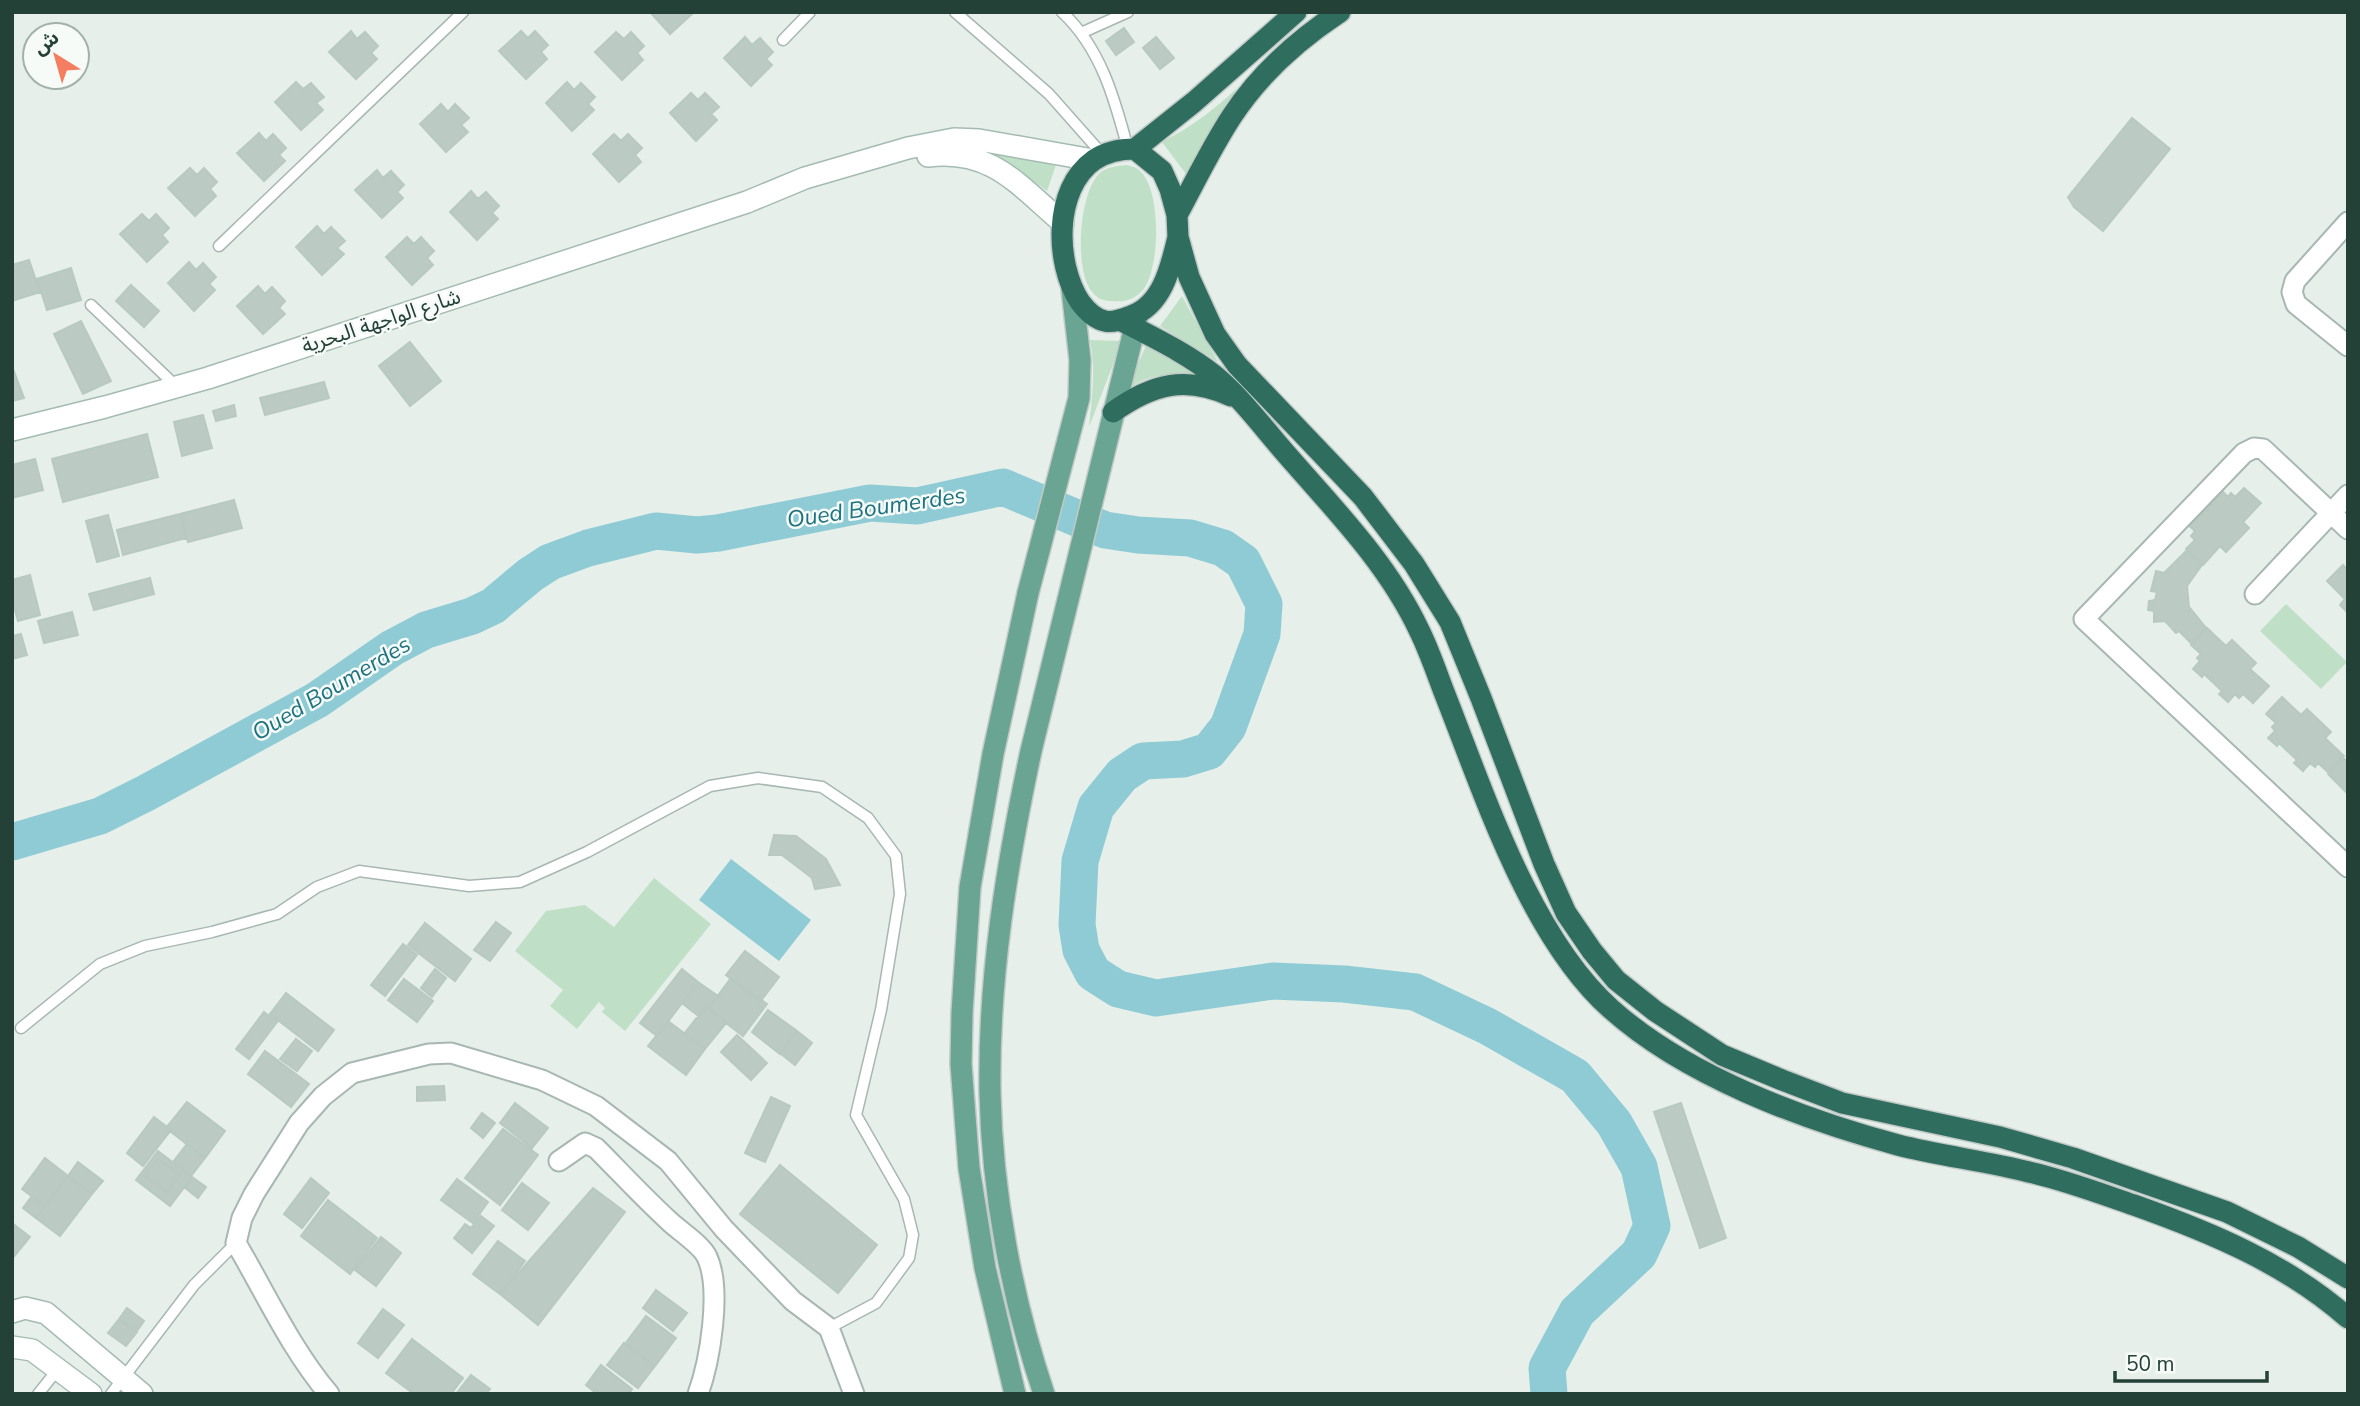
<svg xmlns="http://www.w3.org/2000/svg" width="2360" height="1406" viewBox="0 0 2360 1406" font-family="'Nunito Sans','Noto Sans Arabic',sans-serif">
  <rect width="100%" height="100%" fill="#e6efea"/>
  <path fill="#bfe0c6" d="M 1236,89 L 1186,174 L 1162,142 C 1189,128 1213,111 1236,89 Z
    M 972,146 L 1057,162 L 1047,191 L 1004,160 Z
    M 1126,165 C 1129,166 1133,166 1136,168 C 1163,182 1161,274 1141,292 C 1132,301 1123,302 1112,301 C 1104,301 1098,299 1093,293 C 1073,273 1079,189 1101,172 C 1108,167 1118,166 1126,165 Z
    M 1182,296 L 1218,362 L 1160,326 Z
    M 1090,340 L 1122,341 L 1089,427 C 1092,398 1096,369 1090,340 Z
    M 1147,343 L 1205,377 C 1174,374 1154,371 1127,389 Z
    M 2286,604 L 2347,662 L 2321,689 L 2260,631 Z
    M 654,878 L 711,924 L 625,1031 L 602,1012 L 605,1008 L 599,1002 L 577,1029 L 550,1006 L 563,990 L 515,951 L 546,911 L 585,905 L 614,927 Z"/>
  <path fill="#8ecbd4" d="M 731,859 L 811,920 L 779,961 L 699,900 Z"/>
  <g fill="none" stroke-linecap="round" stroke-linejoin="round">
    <path stroke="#8ecbd4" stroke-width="37" d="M 12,842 L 100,816 L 146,793 L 317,700 L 392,648 L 426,630 L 472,616 L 493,606 L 530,575 L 550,562 L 588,548 L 656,531 L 697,535 L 718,533 L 870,503 L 917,506 L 1003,487 L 1105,530 L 1138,535 L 1190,538 L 1223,548 L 1243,562 L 1264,604 L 1262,634 L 1228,727 L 1209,751 L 1183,759 L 1143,761 L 1122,775 L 1096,807 L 1080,861 L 1077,925 L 1081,950 L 1093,973 L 1118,989 L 1156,998 L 1273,981 L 1344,984 L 1415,992 L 1487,1026 L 1575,1076 L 1614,1123 L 1639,1167 L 1652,1226 L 1639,1254 L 1577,1312 L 1547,1368 L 1549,1394"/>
  </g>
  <path fill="#bbcac3" stroke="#b8c9c1" stroke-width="2" d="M 650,12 L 690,12 L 692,14 L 670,34 Z
    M 1124,28 L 1134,42 L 1116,55 L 1106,41 Z
    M 351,31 L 357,39 L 365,32 L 378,46 L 371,53 L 377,59 L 356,79 L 329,52 Z
    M 521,31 L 528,38 L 535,31 L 548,45 L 541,52 L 547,59 L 526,79 L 499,51 Z
    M 616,32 L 624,39 L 631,32 L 644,46 L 637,53 L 643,60 L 622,80 L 595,52 Z
    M 745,37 L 752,45 L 760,38 L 773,52 L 766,59 L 772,65 L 751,86 L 724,58 Z
    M 1156,37 L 1174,58 L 1160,69 L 1143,48 Z
    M 296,82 L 303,89 L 311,83 L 324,97 L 316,103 L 323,110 L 301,130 L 275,102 Z
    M 567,82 L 574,90 L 581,83 L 595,97 L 588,104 L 594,110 L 572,131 L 546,103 Z
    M 691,93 L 698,100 L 705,93 L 719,107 L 711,114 L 717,120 L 696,141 L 670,113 Z
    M 441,104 L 448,112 L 455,104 L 469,118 L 461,125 L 468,132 L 446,152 L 420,124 Z
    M 2132,118 L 2170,149 L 2103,231 L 2074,207 L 2068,197 Z
    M 259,133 L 266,141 L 273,134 L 286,148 L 279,155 L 285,161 L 264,181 L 237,153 Z
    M 614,134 L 621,141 L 628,134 L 642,148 L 635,155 L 641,162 L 619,182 L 593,154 Z
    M 190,168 L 197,175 L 204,168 L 217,182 L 210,189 L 216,196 L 195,216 L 168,188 Z
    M 377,170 L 383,178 L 391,171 L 404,185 L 397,192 L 403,198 L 382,218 L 355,190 Z
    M 471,191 L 478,199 L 486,192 L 499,206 L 492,213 L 498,219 L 477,240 L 450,212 Z
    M 142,214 L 149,221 L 156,214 L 169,228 L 162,235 L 168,242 L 147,262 L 120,234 Z
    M 317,226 L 324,234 L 331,227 L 345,241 L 337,248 L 344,254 L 322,275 L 296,247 Z
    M 407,237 L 414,244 L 421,237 L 434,251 L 427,258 L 433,265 L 412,285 L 386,257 Z
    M 29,260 L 40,292 L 12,301 L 12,265 Z
    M 189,262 L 196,270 L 203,263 L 216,277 L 209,284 L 215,290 L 194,311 L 168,283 Z
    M 71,268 L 81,300 L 47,310 L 37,279 Z
    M 131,285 L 159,311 L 144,327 L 116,301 Z
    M 258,286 L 265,294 L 272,287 L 285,301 L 279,308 L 285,314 L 263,334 L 237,306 Z
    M 81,321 L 111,381 L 83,394 L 54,334 Z
    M 410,342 L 441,381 L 410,406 L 379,366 Z
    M 12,366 L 24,398 L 12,401 Z
    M 324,382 L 329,398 L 265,415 L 260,398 Z
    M 234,405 L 236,416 L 216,421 L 213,411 Z
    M 203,415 L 212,448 L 182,456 L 174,422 Z
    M 147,434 L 158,477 L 63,502 L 52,459 Z
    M 35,459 L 43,490 L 12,498 L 12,465 Z
    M 2244,488 L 2261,503 L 2243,522 L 2249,528 L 2226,552 L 2220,546 L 2203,565 L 2186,549 L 2195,540 L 2191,536 L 2195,531 L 2187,524 L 2196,516 L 2198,518 L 2215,501 L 2212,498 L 2220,489 L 2228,497 L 2231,493 L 2235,497 Z
    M 234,500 L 242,528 L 188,542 L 180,514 Z
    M 180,514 L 186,538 L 123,555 L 117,530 Z
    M 108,515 L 119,556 L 97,562 L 86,521 Z
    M 2186,551 L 2202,565 L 2187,586 L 2189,607 L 2206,628 L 2191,643 L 2179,631 L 2176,633 L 2165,621 L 2154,622 L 2154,611 L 2148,610 L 2149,601 L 2155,600 L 2157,592 L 2151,591 L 2156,571 L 2164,573 Z
    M 2343,565 L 2348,570 L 2348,613 L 2340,605 L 2345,599 L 2327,581 Z
    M 30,575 L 40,615 L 18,621 L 12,599 L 12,580 Z
    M 150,578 L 154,594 L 94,610 L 89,594 Z
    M 72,612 L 78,635 L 44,643 L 38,621 Z
    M 2207,628 L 2226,646 L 2232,640 L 2256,663 L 2250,669 L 2269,686 L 2253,703 L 2243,694 L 2239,698 L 2235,694 L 2228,702 L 2219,694 L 2222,691 L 2204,674 L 2202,677 L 2193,669 L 2200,661 L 2197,658 L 2201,654 L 2191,645 Z
    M 21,634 L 27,655 L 12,659 L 12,636 Z
    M 2282,697 L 2301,715 L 2307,709 L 2331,732 L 2325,738 L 2344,756 L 2328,772 L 2318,763 L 2315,767 L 2310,763 L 2303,771 L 2294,763 L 2297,760 L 2279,743 L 2277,746 L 2268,738 L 2275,731 L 2272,727 L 2276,723 L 2266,714 Z
    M 2343,758 L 2348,762 L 2348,794 L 2328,774 Z
    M 774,835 L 796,836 L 826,859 L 840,885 L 815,889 L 812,878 L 782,855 L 769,855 Z
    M 496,922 L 511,933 L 490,961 L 474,950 Z
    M 425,923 L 471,959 L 455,981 L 408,945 Z
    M 403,944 L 417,955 L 385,996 L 371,985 Z
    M 745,951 L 779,977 L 760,1002 L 726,975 Z
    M 435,969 L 446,978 L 432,997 L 421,988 Z
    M 682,969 L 698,982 L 657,1036 L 640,1023 Z
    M 731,978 L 767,1004 L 743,1036 L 708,1009 Z
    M 404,979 L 433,1001 L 417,1022 L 388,1000 Z
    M 698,982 L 718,996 L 701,1018 L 682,1003 Z
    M 286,993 L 334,1030 L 318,1051 L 270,1014 Z
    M 706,1006 L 727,1022 L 705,1049 L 684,1034 Z
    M 768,1010 L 797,1031 L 780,1054 L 752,1032 Z
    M 264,1012 L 277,1022 L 249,1059 L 236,1049 Z
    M 668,1021 L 705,1049 L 686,1075 L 648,1046 Z
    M 797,1031 L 812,1043 L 795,1065 L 780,1053 Z
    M 737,1035 L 767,1063 L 751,1080 L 721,1052 Z
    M 296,1039 L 312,1051 L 297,1071 L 280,1059 Z
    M 265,1051 L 309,1084 L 291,1107 L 248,1074 Z
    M 444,1086 L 445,1100 L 417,1101 L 417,1087 Z
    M 771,1097 L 790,1106 L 765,1162 L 745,1153 Z
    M 187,1102 L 225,1131 L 205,1158 L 166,1128 Z
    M 515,1103 L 548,1128 L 532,1148 L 500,1123 Z
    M 1681,1103 L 1726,1238 L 1700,1248 L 1654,1112 Z
    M 482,1113 L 495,1123 L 483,1138 L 471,1128 Z
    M 154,1117 L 171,1130 L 143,1166 L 127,1153 Z
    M 503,1129 L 538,1155 L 500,1205 L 465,1178 Z
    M 187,1144 L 205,1158 L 191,1176 L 173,1162 Z
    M 158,1151 L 192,1177 L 170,1206 L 136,1180 Z
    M 45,1158 L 68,1176 L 45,1206 L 22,1189 Z
    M 158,1159 L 180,1175 L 167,1192 L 145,1176 Z
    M 78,1162 L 103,1181 L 92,1194 L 68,1176 Z
    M 780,1165 L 877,1245 L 838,1293 L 740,1214 Z
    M 68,1176 L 92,1194 L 60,1236 L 36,1218 Z
    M 192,1177 L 206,1187 L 198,1198 L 184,1187 Z
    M 311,1178 L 329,1193 L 302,1228 L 284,1214 Z
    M 457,1179 L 488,1202 L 473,1223 L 441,1200 Z
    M 522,1183 L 549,1203 L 528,1230 L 502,1210 Z
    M 593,1188 L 625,1212 L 538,1325 L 500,1294 Z
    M 32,1196 L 45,1206 L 36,1218 L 23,1208 Z
    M 328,1200 L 377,1238 L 350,1274 L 301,1236 Z
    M 481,1216 L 494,1226 L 472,1253 L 454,1238 L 465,1224 L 471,1228 Z
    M 12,1223 L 30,1237 L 12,1259 Z
    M 381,1237 L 401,1253 L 376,1286 L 355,1270 Z
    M 498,1241 L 525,1261 L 500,1294 L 473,1274 Z
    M 656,1290 L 687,1313 L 673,1331 L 643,1308 Z
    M 127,1308 L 144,1321 L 136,1332 L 119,1319 Z
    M 383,1309 L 404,1325 L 378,1358 L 358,1343 Z
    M 646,1316 L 676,1338 L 655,1366 L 625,1344 Z
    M 119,1319 L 137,1332 L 126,1346 L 108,1333 Z
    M 412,1339 L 463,1378 L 451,1394 L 414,1394 L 386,1373 Z
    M 624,1343 L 655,1366 L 638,1388 L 607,1365 Z
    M 601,1365 L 632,1389 L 629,1394 L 597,1394 L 586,1385 Z
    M 471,1375 L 490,1389 L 486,1394 L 456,1394 Z"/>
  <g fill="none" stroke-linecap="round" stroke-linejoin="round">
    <g stroke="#a8b7b1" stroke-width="13">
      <path id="lane" d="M 955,12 L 1049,94 L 1103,155
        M 1062,12 C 1101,48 1115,100 1128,149
        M 1081,33 L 1128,12
        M 783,40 L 810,12
        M 219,246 L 463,12
        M 91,305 L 176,386
        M 21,1028 L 100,964 L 145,946 L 212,932 L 277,914 L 317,887 L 359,871 L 469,886 L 520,882 L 587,852 L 710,786 L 758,778 L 822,787 L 868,818 L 896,856 L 900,894 L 881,1010 L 856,1115 L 904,1199 L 913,1235 L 909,1258 L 876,1303 L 829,1328
        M 38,1394 L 58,1369
        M 111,1394 L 194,1285 L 236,1243"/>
    </g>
    <g stroke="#a8b7b1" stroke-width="23">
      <path id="street" d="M 2348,222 L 2295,281 L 2292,292 L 2296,304 L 2348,346
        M 2348,529 L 2263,449 L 2254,448 L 2244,453 L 2084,619 L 2348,867
        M 2255,594 L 2348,495
        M 559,1161 L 585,1143 L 596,1148 C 620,1172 643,1197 668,1220 C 678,1230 702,1245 707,1257 C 722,1289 710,1361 698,1394
        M 329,1394 C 291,1349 266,1294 236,1243 L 242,1218 L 254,1194 L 299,1123 L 323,1096 L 352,1073 L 429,1054 L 451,1053 L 542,1080 L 596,1106 L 668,1161 L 724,1229 L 793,1301 L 829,1328 L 854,1394"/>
    </g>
    <g stroke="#a4bbb2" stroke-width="24">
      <path id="secondary" d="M 928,156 C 992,148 1019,186 1063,223
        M 12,430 L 105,407 L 208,378 L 747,202 L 805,178 L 908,148 L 954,139 L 979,140 L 1093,160
        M 12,1312 L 25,1308 L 46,1313 L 142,1394
        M 12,1347 L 32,1350 L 91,1394"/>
    </g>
    <g stroke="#c2cac7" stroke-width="24">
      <path id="primary" d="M 1015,1394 L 985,1268 L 969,1168 L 961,1064 L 962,1013 L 970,887 L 993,754 L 1028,593 L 1079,398 L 1080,360 L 1072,289
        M 1044,1394 C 1012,1299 992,1193 990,1093 C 988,978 1007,863 1031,751 L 1138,314"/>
    </g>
    <g stroke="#c2cac7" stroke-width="24">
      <path id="highway" d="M 1135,149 L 1194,102 L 1296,12
        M 1177,215 C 1195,182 1211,148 1232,116 C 1259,75 1299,39 1340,12
        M 1178,237 C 1171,266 1163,305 1131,316 C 1123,319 1113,323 1105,321 C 1095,319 1086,310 1080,302 C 1055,264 1053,189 1094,160 C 1106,152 1122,149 1135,149 L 1162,171 L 1170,189 L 1177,215 L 1178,237 L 1189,277 L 1215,334 L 1237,365 L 1363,497 L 1414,564 L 1450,622 L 1481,698 L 1544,864 L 1566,913 L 1592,951 L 1616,980 L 1655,1011 L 1722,1055 L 1782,1080 L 1842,1103 L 2000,1137 L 2073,1158 L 2227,1212 L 2298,1247 L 2348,1278
        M 1120,320 C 1152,337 1185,352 1214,375 C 1242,398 1264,429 1288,456 C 1335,510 1388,564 1419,630 C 1429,650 1436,671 1444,692 C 1484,793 1530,937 1611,1009 C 1686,1076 1802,1119 1898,1145 C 1941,1156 1986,1161 2029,1172 C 2065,1180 2099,1193 2134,1205 C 2210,1232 2287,1264 2348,1318
        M 1113,412 C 1152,384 1186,375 1231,396"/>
    </g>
    <use href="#lane" stroke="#fff" stroke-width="10"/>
    <use href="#street" stroke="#fff" stroke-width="19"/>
    <use href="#secondary" stroke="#fff" stroke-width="21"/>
    <use href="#primary" stroke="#6aa593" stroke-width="21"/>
    <use href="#highway" stroke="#2f6e5f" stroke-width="21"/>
  </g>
  <g text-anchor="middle" stroke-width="5" stroke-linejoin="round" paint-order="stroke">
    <g font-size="21" fill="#244138" stroke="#f7fbf8">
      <text transform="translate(381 321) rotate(-18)" y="7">شارع الواجهة البحرية</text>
    </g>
    <g font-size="23" font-style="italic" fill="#1c727f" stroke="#f7fbf8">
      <text transform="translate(876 507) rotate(-8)" y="8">Oued Boumerdes</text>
      <text transform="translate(331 688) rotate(-31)" y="8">Oued Boumerdes</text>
    </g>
  </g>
  <rect width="2360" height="1406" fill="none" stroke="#244138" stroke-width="28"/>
  <g transform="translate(56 56) rotate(323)"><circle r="33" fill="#f7fbf8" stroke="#a3b1ab" stroke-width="2"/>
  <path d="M0-5L12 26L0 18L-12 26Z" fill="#f47e5f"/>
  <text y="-10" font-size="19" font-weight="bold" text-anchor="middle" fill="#244138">ش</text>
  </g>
  <path d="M2115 1371v10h152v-10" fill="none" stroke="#244138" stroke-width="3.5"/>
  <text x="2126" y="1371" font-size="21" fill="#244138" stroke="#f7fbf8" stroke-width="5" paint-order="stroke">50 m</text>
</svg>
